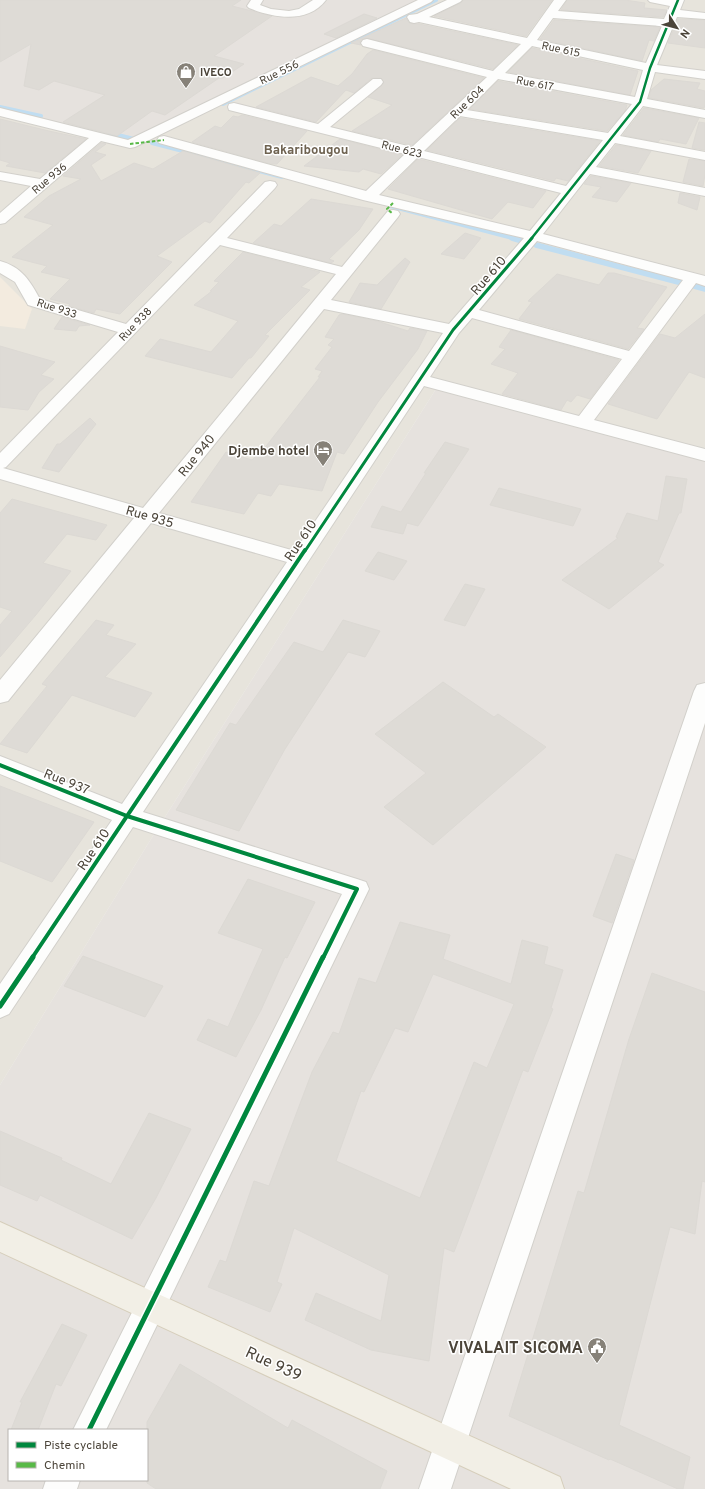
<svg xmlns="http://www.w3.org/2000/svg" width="705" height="1489" viewBox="0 0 705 1489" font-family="Overpass,sans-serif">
  <rect width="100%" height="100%" fill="#f4f2ee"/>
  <path fill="#e7e4dc" d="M 423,0 L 705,0 L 705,458 L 436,389 L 151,839 L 0,1085 L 0,110 Z"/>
  <path fill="#f3ebdf" d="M 0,277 L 32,309 L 25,329 L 0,326 Z"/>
  <path fill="#e6e2de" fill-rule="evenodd" d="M 0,0 L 423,0 L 132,142 L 0,110 Z
    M 436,389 L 705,458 L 705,1489 L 0,1489 L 0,1085 L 151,839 ZM 9,1430 L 147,1430 L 147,1480 L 9,1480 Z"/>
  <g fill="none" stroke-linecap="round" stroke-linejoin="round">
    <path stroke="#c0ddf1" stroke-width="4" d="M 223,104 L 436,0
      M 0,107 L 41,116
      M 110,133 L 134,139
      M 152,143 L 282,177
      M 390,206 L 516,239"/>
    <path stroke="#c0ddf1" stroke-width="5.5" d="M 512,238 L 522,241
      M 536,245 L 682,283
      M 694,286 L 705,289"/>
  </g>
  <path fill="#dedbd6" stroke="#dcd9d4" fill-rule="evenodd" d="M 0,0 L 241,0 L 232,6 L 272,16 L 214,56 L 244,64 L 223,78 L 219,78 L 165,115 L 152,111 L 117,136 L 63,122 L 105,95 L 54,81 L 39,90 L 24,86 L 31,44 L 0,62 Z
    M 464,0 L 552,0 L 526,36 L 434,16 L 461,3 Z
    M 567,0 L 625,0 L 645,3 L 644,8 L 667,10 L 663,17 L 561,10 Z
    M 364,14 L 377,18 L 336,38 L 324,34 Z
    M 406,18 L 409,23 L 414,24 L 419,24 L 518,45 L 493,69 L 367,38 L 362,39 L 360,42 L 361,45 L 351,43 Z
    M 678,19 L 705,20 L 705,48 L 668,43 Z
    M 554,20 L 660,27 L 654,41 L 649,40 L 642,61 L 540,39 Z
    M 532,48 L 638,71 L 630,95 L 508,72 Z
    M 373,50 L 484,78 L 412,145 L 352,131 L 392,105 L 368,97 L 384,83 L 381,78 L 372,78 L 354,93 L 346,90 L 316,122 L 256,107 L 311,77 L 338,86 L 352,74 L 367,54 Z
    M 664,79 L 700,83 L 697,89 L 705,91 L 705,105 L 704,108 L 649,98 L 651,90 Z
    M 498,81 L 627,105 L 625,111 L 607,131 L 470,109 Z
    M 644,108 L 699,118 L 686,144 L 660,139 L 658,142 L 623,135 Z
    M 242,115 L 307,131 L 277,164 L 271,164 L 192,142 L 215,126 L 221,128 L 233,116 L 238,117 Z
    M 460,118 L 600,141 L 568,181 L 556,178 L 554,181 L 427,150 Z
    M 0,119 L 49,131 L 86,139 L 45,173 L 6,166 L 10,163 L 0,160 Z
    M 699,122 L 705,123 L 705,150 L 692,148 Z
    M 340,139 L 402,155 L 381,174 L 363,169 L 359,172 L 304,166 Z
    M 101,143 L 106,144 L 95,152 L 106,155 L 91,165 L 101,181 L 134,163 L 153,169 L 183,151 L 260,173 L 249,183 L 246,182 L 210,223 L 205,221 L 157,256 L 172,262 L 120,314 L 96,309 L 94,313 L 68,306 L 70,304 L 50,299 L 70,279 L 41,272 L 47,266 L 12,257 L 53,225 L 24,217 L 49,196 L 81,179 L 63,176 Z
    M 616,145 L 651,151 L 638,173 L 599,166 Z
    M 418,159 L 546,191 L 533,208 L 508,202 L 492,219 L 388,189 Z
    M 689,159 L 705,161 L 705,175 L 703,186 L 683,182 Z
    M 591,176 L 631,183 L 617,202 L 592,197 L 601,187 L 584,184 Z
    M 680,193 L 700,197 L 697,210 L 678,203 Z
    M 311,199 L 373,209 L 359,230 L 329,259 L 334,261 L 331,263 L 253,243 L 274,224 L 281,226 Z
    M 465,233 L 481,238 L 464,259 L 441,254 Z
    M 243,252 L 320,272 L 301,287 L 310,290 L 265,335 L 269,336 L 251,358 L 249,358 L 232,378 L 145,356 L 160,339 L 211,352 L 238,321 L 194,305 L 212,291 L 210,291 L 219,282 L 214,281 Z
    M 405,258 L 410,262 L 381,309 L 349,302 L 360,283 L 377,285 Z
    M 608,273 L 614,273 L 667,287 L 637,328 L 644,329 L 628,349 L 519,319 L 532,302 L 528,301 L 557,274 L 599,285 Z
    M 342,314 L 377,321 L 408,331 L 410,328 L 427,331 L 418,349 L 378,402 L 344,454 L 337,452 L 322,491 L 279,484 L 271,496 L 258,493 L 244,514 L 191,502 L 226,452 L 252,460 L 267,445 L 320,377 L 318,377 L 322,371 L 315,369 L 332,347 L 328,345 L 334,339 L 325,337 L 339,315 Z
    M 705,314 L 705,378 L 689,372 L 657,419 L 608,404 L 660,334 L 675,338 Z
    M 62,317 L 90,325 L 79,326 L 76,331 L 54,329 Z
    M 511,330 L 619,360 L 590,399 L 577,395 L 571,402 L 567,400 L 561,410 L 502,394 L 518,373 L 491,364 L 505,349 L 499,347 Z
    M 0,346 L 55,362 L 41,375 L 54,379 L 39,392 L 28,410 L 0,407 Z
    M 90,418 L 96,424 L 59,472 L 42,468 L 57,444 L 60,444 Z
    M 445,442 L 469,449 L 418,526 L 407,523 L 403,534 L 371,527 L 382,506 L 401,512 L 426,473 L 424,473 Z
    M 666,476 L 687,479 L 681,513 L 679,513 L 658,562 L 664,565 L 609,609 L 562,580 L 618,538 L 616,537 L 627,513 L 658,521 Z
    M 499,488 L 581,509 L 573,526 L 490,505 Z
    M 12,499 L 107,525 L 96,540 L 67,534 L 43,563 L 71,571 L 35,616 L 0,657 L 0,625 L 12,611 L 0,607 L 0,513 Z
    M 378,552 L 407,561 L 394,580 L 365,571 Z
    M 465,584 L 485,589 L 465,626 L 444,620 Z
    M 96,620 L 114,625 L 106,635 L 136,644 L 105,677 L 152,693 L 135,717 L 72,695 L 27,753 L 0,744 L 47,686 L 42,684 Z
    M 343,620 L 380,631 L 365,657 L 348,652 L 285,749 L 239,831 L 176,810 L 230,723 L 236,725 L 294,642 L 323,652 Z
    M 443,682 L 494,717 L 498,714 L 546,747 L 433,845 L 384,807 L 426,773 L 375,734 Z
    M 0,786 L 94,822 L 52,882 L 0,861 Z
    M 616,854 L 634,860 L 612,923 L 593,916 Z
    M 248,879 L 315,902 L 287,958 L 285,957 L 261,1010 L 236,1057 L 197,1040 L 208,1019 L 228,1027 L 263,949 L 218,933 Z
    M 400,922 L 450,935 L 443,959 L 511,984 L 522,940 L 548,947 L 544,964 L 563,970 L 551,1008 L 553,1009 L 528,1072 L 523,1070 L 454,1252 L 444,1248 L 429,1361 L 371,1350 L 305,1320 L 316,1293 L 381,1321 L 389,1275 L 294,1228 L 277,1282 L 282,1284 L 270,1312 L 208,1287 L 220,1260 L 226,1262 L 254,1181 L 269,1186 L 312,1072 L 333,1032 L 339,1034 L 359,978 L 376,983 ZM 433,974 L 514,1004 L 487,1068 L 474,1062 L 420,1198 L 336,1161 L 361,1091 L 364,1092 L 395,1028 L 408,1032 Z
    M 83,956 L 163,986 L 145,1017 L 64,986 Z
    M 652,973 L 705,992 L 705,1182 L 702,1181 L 695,1234 L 670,1227 L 619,1425 L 690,1457 L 683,1489 L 678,1489 L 610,1459 L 609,1460 L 509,1416 L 578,1191 L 584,1193 L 629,1039 Z
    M 149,1113 L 191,1129 L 156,1198 L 132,1239 L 40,1195 L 37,1201 L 0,1185 L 0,1131 L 62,1158 L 61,1160 L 111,1184 Z
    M 62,1324 L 87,1335 L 61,1386 L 56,1384 L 38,1430 L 11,1430 L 22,1402 L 20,1402 Z
    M 180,1364 L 288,1428 L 292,1420 L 387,1471 L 380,1489 L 156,1489 L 147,1483 L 147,1422 Z"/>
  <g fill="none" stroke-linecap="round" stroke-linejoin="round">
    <g stroke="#d2d0cb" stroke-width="2">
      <path id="minor" d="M 251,0 L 263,0 L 260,5 L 271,9 L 289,11 L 299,9 L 313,0 L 326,0 C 308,24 273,18 249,8 L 247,6 Z
        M 418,0 L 433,0 L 431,2 L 135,147 L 130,148 L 101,141 L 5,223 L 0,224 L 0,213 L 31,186 L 0,180 L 0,172 L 40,179 L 89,138 L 0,116 L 0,108 L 128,140 Z
        M 447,0 L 462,0 L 460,2 L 429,17 L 527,38 L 554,0 L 566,0 L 558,11 L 664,19 L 670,6 L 650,2 L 648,0 L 684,0 L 680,10 L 705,13 L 705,19 L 677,17 L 657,65 L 705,71 L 705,79 L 655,72 L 647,99 L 705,110 L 705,118 L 643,106 L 620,136 L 705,152 L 705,160 L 615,143 L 596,167 L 705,188 L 705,196 L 590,174 L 543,234 L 705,276 L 705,286 L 696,283 L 594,420 L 705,449 L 705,461 L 424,386 L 143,812 L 357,879 L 366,882 L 369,889 L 106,1430 L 73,1430 L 342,894 L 133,827 L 9,1014 L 0,1018 L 0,984 L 112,820 L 0,774 L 0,756 L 122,804 L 287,562 L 151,523 L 8,701 L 0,703 L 0,680 L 134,518 L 0,479 L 0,453 L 118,332 L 28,305 L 15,282 L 0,273 L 0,261 C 22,267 30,281 40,299 L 126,324 L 265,182 L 270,181 L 275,182 L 277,185 L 275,188 L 227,238 L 342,267 L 388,211 L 393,210 L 398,211 L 400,214 L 398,217 L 331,300 L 449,324 L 524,238 L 363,200 L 159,143 L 157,140 L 159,137 L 164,136 L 366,191 L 405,154 L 229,110 L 228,107 L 229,104 L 234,103 L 318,124 L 373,79 L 381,79 L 383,82 L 381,85 L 330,127 L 412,147 L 487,77 L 363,46 L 361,43 L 363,40 L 367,39 L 493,71 L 521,44 L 419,22 L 414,23 L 410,22 L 407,17 L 409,15 L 417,14 ZM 553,18 L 662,26 L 646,63 L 537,40 ZM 532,46 L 643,70 L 635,97 L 505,73 ZM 498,79 L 632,104 L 608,133 L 467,110 ZM 460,116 L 603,140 L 566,186 L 424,151 ZM 418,157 L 561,193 L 530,231 L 379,195 ZM 537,241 L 683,280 L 629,351 L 479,310 ZM 220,245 L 336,274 L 143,508 L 3,468 L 6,467 ZM 324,309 L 443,333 L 295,551 L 159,513 ZM 472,318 L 622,359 L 579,416 L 430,377 L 459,333 Z
        M 705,683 L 705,723 L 451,1489 L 419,1489 L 694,691 L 697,685 Z
        M 46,1480 L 80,1480 L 77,1489 L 43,1489 Z"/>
    </g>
    <g stroke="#d6cebb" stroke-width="2">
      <path id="major" d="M 0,1222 L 560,1477 L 564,1489 L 511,1489 L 0,1252 Z"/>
    </g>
    <use href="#minor" fill="#fdfdfc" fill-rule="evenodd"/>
    <use href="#major" fill="#f2efe6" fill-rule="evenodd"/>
    <path stroke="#58b947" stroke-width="2" stroke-dasharray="3.5 2" stroke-linecap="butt" d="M 130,144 L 164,140
      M 393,203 L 387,209 L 393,214"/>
    <g stroke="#fff" stroke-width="4">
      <path id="cycleway-far3" d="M 531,239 L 640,102 L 650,68 L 678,0"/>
    </g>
    <g stroke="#fff" stroke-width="5">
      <path id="cycleway-far2" d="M 305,551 L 453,330 L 532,238"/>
    </g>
    <g stroke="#fff" stroke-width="6">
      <path id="cycleway-far1" d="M 0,765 L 127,816 L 357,889 L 323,958
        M 32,958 L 305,550"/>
    </g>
    <g stroke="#fff" stroke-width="8">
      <path id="cycleway" d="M 0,1006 L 33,957
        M 89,1430 L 323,957"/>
    </g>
    <use href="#cycleway-far3" stroke="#00873e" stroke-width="2.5"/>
    <use href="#cycleway-far2" stroke="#00873e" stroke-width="3"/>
    <use href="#cycleway-far1" stroke="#00873e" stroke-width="4"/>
    <use href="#cycleway" stroke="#00873e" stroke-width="5"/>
  </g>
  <defs>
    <g id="shop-pin" transform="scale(1)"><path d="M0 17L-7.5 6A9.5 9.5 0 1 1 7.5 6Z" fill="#868178" stroke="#fff"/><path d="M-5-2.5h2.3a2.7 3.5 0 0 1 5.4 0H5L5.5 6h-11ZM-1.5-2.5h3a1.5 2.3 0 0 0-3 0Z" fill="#fff"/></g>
    <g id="hotel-pin" transform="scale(1)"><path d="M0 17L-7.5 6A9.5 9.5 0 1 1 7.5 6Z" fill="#868178" stroke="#fff"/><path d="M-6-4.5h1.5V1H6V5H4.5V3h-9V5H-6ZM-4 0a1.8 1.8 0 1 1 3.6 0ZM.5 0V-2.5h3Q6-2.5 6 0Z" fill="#fff"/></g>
    <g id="civic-pin" transform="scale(1)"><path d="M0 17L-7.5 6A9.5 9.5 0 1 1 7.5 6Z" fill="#868178" stroke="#fff"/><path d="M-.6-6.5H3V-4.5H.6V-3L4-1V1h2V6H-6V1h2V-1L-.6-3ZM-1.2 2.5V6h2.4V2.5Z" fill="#fff"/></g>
  </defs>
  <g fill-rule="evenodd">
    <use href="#shop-pin" x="186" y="72"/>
    <use href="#hotel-pin" x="323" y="450"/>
    <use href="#civic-pin" x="597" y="1347"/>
  </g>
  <g text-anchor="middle" stroke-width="3" stroke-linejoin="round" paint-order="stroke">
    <g font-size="11" fill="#4b4439" stroke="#fff">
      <text transform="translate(561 49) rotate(12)" y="4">Rue 615</text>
      <text transform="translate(279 72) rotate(-26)" y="4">Rue 556</text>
      <text transform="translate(535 83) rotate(11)" y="4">Rue 617</text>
      <text transform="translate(467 102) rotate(-44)" y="4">Rue 604</text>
      <text transform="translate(402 149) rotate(14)" y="4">Rue 623</text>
      <text transform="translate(49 178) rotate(-40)" y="4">Rue 936</text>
      <text transform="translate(57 308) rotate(18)" y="4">Rue 933</text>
      <text transform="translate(135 324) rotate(-46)" y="4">Rue 938</text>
    </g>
    <g font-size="11" font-weight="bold" fill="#4b4439" stroke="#fff" text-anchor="start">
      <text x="200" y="76">IVECO</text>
    </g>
    <g font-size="13" font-weight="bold" fill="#6e6250" stroke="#fff">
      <text x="306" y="154">Bakaribougou</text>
    </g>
    <g font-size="13" fill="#4b4439" stroke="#fff">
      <text transform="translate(488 275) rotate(-49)" y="5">Rue 610</text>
      <text transform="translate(196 455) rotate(-51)" y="5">Rue 940</text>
      <text transform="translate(150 516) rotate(16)" y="5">Rue 935</text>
      <text transform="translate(300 540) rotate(-56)" y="5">Rue 610</text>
      <text transform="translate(67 781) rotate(22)" y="5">Rue 937</text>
      <text transform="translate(93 849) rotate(-56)" y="5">Rue 610</text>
    </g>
    <g font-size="13" font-weight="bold" fill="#4b4439" stroke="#fff" text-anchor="end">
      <text x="309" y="455">Djembe hotel</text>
    </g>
    <g font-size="16" font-weight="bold" fill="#4b4439" stroke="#fff" text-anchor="end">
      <text x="583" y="1353">VIVALAIT SICOMA</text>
    </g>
    <g font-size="16" fill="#4b4439" stroke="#fff">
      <text transform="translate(274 1363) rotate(25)" y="6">Rue 939</text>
    </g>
  </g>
  <rect x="8" y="1429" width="140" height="52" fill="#ffffff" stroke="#b7b4b0"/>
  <rect x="16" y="1442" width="20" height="6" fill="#00873e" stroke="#b7b4b0"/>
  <text x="44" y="1449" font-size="12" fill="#4b4439">Piste cyclable</text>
  <rect x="16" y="1462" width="20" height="6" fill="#58b947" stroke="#b7b4b0"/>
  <text x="44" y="1469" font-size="12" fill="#4b4439">Chemin</text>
  <g transform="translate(677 28) rotate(126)" stroke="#ffffff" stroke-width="3" paint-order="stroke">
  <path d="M0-3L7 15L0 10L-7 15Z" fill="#4b4439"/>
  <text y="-6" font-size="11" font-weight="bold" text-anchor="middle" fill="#4b4439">N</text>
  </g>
</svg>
